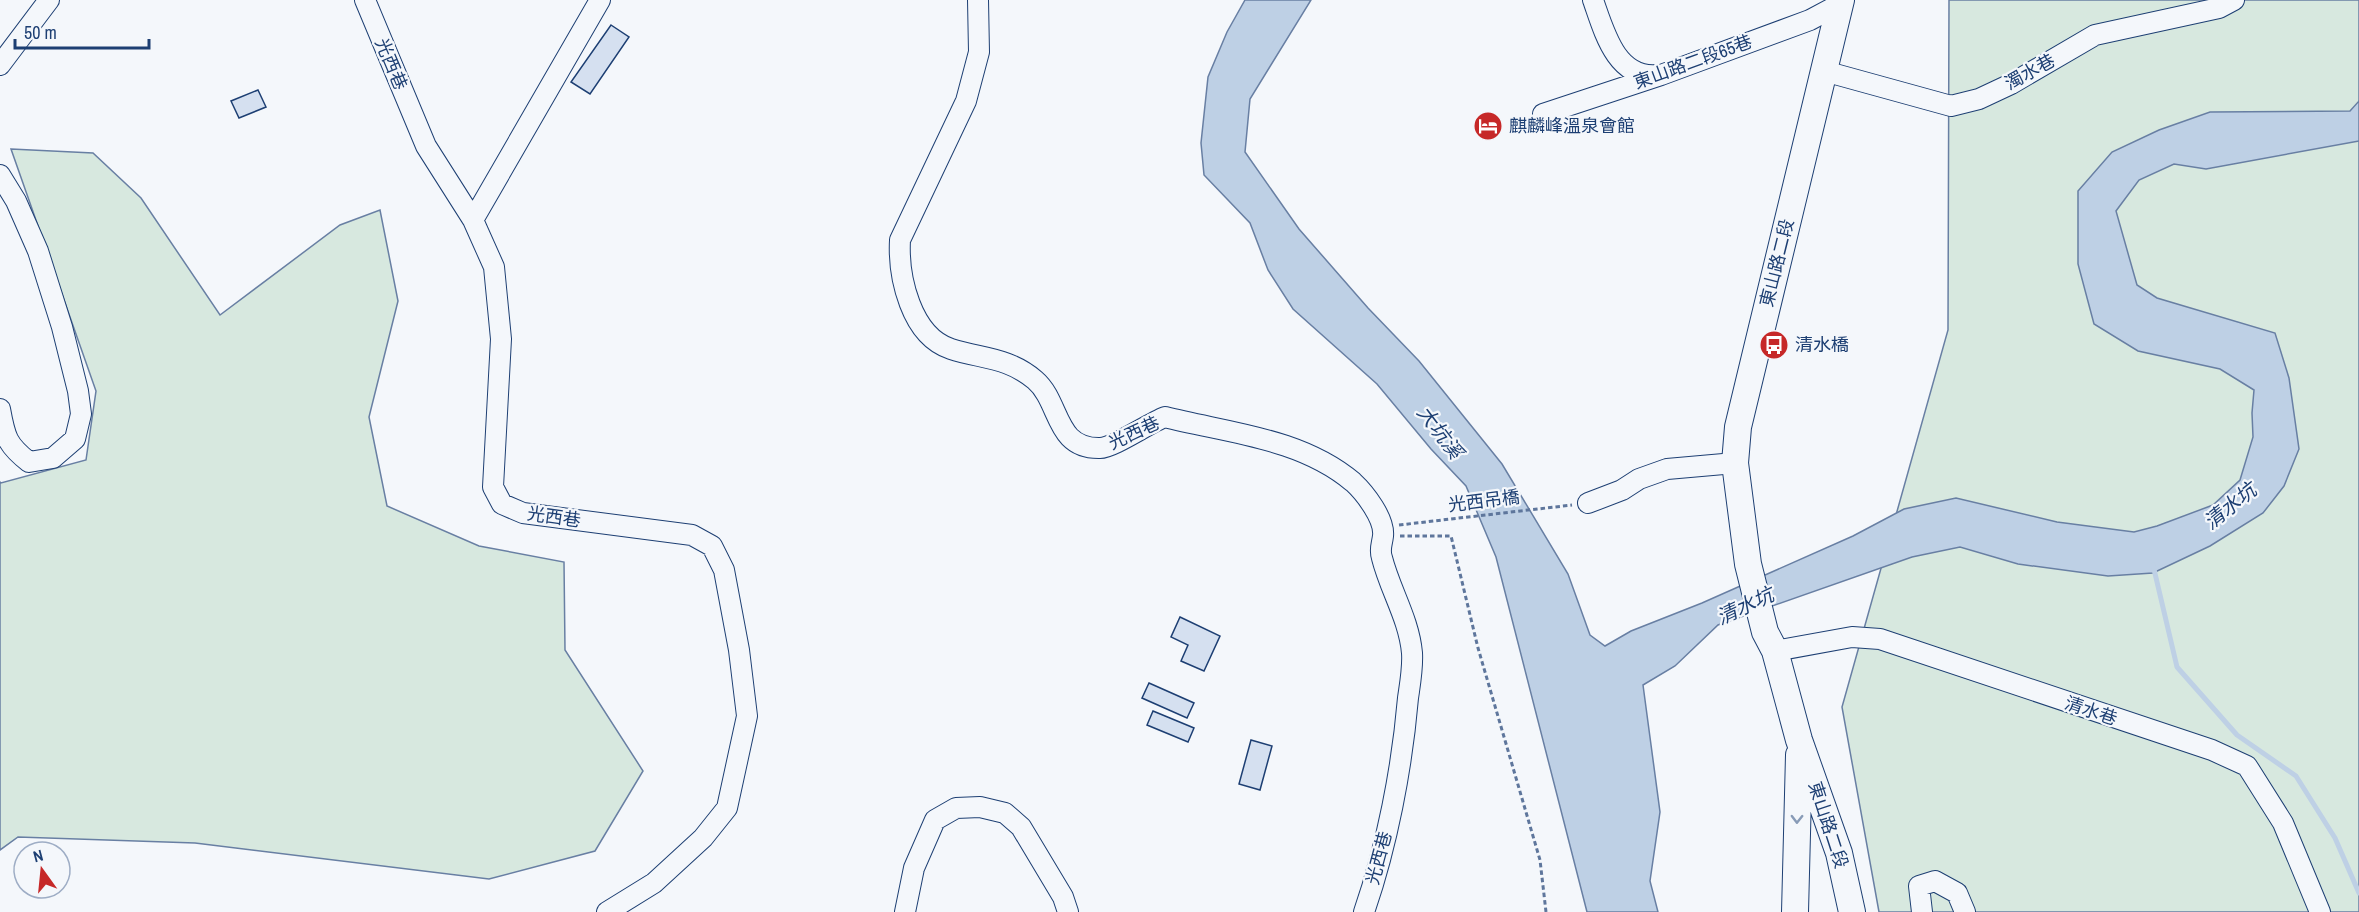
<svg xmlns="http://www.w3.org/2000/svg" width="2359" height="912" viewBox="0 0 2359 912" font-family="'Archivo Narrow','Noto Sans TC',sans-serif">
  <rect width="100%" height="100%" fill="#f4f7fb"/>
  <path fill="#d7e8df" stroke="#687fa3" stroke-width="1.5" d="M 1949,0 L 2359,0 L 2359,912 L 1879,912 L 1842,707 L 1948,330 Z
    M 11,149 L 93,153 L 141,198 L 220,315 L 340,225 L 380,210 L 398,301 L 369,417 L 387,506 L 479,546 L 564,562 L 565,650 L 643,771 L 595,851 L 489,879 L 195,843 L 18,837 L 0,850 L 0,482 L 1,483 L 86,460 L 96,391 Z"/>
  <path fill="#bed0e5" stroke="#687fa3" stroke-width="1.5" d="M 1245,0 L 1311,0 L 1250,99 L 1245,152 L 1299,229 L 1368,308 L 1419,361 L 1502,464 L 1568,574 L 1590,635 L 1605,646 L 1631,631 L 1702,603 L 1853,536 L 1904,509 L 1956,498 L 2057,522 L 2134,532 L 2157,526 L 2213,505 L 2240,480 L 2253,437 L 2252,413 L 2254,390 L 2220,369 L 2138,351 L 2094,324 L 2078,264 L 2078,191 L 2112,152 L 2159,130 L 2210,112 L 2350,111 L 2359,101 L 2359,141 L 2206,169 L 2174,164 L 2139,180 L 2116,211 L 2137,285 L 2157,298 L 2275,333 L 2289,378 L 2299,449 L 2284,486 L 2263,513 L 2210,546 L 2153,573 L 2108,576 L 2018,564 L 1960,547 L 1912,557 L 1718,625 L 1675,666 L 1643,685 L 1660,812 L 1650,881 L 1658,912 L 1587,912 L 1496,557 L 1466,486 L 1431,449 L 1377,384 L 1293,309 L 1268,270 L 1250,223 L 1204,175 L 1201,143 L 1208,77 L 1227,32 Z"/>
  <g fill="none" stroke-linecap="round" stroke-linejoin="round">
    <path stroke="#bed0e5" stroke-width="5" d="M 2153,565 L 2177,667 L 2237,735 L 2296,776 L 2335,838 L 2359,893"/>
  </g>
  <path fill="#d5e0f0" stroke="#1d3f73" stroke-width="1.5" d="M 611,25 L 629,37 L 590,94 L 571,82 Z
    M 258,90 L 266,107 L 239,118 L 231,101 Z
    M 1180,617 L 1220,636 L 1204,671 L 1181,661 L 1188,645 L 1171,637 Z
    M 1149,683 L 1194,703 L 1187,718 L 1142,698 Z
    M 1153,711 L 1194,728 L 1188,742 L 1147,725 Z
    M 1251,740 L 1272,746 L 1260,790 L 1239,784 Z"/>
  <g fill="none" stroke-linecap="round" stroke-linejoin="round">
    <g stroke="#1d3f73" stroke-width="22">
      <path id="minor" d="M 365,0 L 426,146 L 473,220 L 494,267 L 501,339 L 493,487 L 502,504 L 523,513 L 692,535 L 712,546 L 724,570 L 739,650 L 747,716 L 727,808 L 703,838 L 654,883 L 607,912
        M 978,0 L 979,52 L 966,101 L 900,240 C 898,277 911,336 951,349 C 982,359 1008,357 1035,380 C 1061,402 1054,449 1100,448 C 1113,448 1149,423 1165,417 C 1228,433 1301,438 1353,482 C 1365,493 1385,519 1383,536 C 1382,545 1379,549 1382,558 C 1390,590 1409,619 1412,653 C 1413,668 1410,684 1408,698 C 1402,768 1387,846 1364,912
        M 1593,0 C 1604,31 1616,79 1657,75
        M 0,65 L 49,0
        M 1824,71 L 1951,106 L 1979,99 L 2011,84 L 2095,35 L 2219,8 L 2234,0
        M 1543,114 L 1661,75 L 1810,20 L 1840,4
        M 0,175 L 16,201 L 38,251 L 62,327 L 78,391 L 81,414 L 75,439 L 53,458 L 29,462 C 7,445 5,437 0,409
        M 473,220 L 600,0
        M 1588,503 L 1622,490 L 1639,479 L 1667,469 L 1735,463
        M 1775,651 L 1852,637 L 1880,639 L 2212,750 L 2247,766 L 2283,823 L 2320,912
        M 905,912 L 914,868 L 935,820 L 956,808 L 980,807 L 1005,813 L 1021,827 L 1063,897 L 1068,912
        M 1922,912 L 1919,886 L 1935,881 L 1957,893 L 1965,912"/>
    </g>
    <g stroke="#1d3f73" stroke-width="28">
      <path id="major" d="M 1841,0 L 1738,427 L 1735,463 L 1748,564 L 1765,632 L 1775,651 L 1799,740 L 1839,853 L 1852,912
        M 1795,912 L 1799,755"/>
    </g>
    <path stroke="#5e769c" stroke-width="3" stroke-dasharray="4.5 3" stroke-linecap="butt" d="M 1399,525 L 1572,505
      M 1400,536 L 1451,536 L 1478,648 L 1540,860 L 1546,912"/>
    <use href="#minor" stroke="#f4f7fb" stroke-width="20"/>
    <use href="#major" stroke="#f4f7fb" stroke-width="26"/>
  </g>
  <defs><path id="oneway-chevron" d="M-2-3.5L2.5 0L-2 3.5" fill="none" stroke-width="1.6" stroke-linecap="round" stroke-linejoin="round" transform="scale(1.5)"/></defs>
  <use stroke="#889bb7" href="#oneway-chevron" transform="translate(1797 819) rotate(91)"/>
  <defs>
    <g id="hotel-disc" transform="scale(1.5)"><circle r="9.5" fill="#c62828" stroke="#f4f7fb"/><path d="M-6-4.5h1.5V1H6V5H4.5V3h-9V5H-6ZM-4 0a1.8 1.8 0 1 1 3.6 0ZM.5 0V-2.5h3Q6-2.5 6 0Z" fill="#fff"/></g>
    <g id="bus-disc" transform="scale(1.5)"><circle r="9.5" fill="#c62828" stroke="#f4f7fb"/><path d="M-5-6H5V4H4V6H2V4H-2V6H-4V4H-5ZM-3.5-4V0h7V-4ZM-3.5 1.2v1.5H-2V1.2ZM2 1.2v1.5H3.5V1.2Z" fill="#fff"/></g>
  </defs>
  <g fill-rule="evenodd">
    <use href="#hotel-disc" x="1488" y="126"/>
    <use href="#bus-disc" x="1774" y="345"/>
  </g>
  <g text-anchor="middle" stroke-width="4.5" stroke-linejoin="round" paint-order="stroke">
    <g font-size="18" fill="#1d3f73" stroke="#f4f7fb">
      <text transform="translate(1693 62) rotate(-20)" y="6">東山路二段65巷</text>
      <text transform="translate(391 64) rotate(67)" y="6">光西巷</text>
      <text transform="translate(2030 72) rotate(-29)" y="6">濁水巷</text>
      <text transform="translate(1777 263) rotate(-76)" y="6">東山路二段</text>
      <text transform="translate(1134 433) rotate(-25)" y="6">光西巷</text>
      <text transform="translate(1484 501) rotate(-7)" y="6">光西吊橋</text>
      <text transform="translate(554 517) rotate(8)" y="6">光西巷</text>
      <text transform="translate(2091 711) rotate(19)" y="6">清水巷</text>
      <text transform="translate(1828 825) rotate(72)" y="6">東山路二段</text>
      <text transform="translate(1379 858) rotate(-75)" y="6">光西巷</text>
    </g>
    <g font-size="18" fill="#1d3f73" stroke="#f4f7fb" text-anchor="start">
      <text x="1509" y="132">麒麟峰溫泉會館</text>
      <text x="1795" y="351">清水橋</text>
    </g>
    <g font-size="20" font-style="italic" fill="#1d3f73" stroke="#f4f7fb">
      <text transform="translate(1440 432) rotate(53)" y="7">大坑溪</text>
      <text transform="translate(2230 506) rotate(-39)" y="7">清水坑</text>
      <text transform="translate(1745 606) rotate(-25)" y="7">清水坑</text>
    </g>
  </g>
  <g transform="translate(42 870) rotate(345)"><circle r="28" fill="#f4f7fb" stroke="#9eadc5" stroke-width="1.5"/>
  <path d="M0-4.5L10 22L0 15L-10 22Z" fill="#c62828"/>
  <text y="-9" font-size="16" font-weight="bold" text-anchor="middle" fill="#1d3f73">N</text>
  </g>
  <path d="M15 39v9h134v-9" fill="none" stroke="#1d3f73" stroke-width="3"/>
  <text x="24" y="39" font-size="18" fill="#1d3f73" stroke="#f4f7fb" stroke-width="4.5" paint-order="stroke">50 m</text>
</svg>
